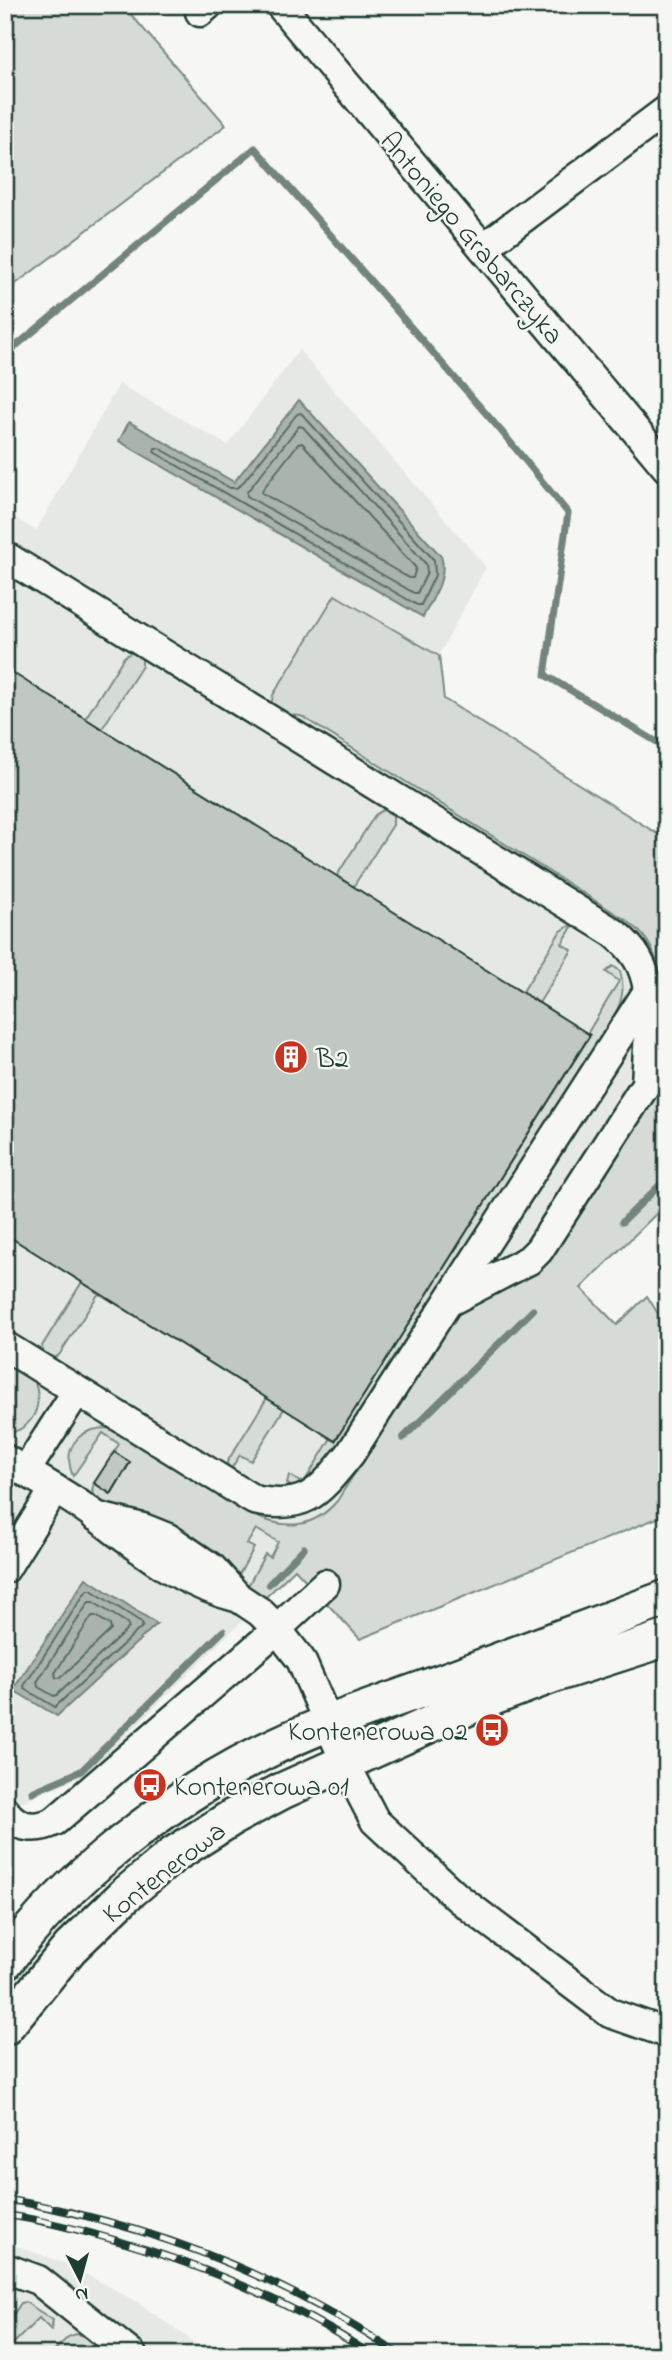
<svg xmlns="http://www.w3.org/2000/svg" width="672" height="2360" viewBox="0 0 672 2360" font-family="'Indie Flower',sans-serif">
  <rect width="100%" height="100%" fill="#f6f6f2"/>
  <filter id="ink" filterUnits="userSpaceOnUse"><feTurbulence type="fractalNoise" baseFrequency=".0143" numOctaves="2"/><feDisplacementMap in="SourceGraphic" scale="14" xChannelSelector="R" yChannelSelector="G"/><feConvolveMatrix kernelMatrix="1 2 1 2 8 2 1 2 1" color-interpolation-filters="sRGB"/></filter>
  <g filter="url(#ink)">
    <path fill="#e6e8e4" d="M 299,350 L 486,567 L 439,655 L 444,699 L 667,840 L 667,1203 L 265,1598 L 247,1586 L 230,1612 L 242,1621 L 87,1774 L 5,1809 L 5,512 L 36,531 L 119,384 L 228,445 Z
      M 5,2242 L 67,2264 L 137,2302 L 212,2355 L 5,2355 Z"/>
    <path fill="#d6dbd6" stroke="#7a8c85" stroke-width="2" d="M 5,5 L 123,5 L 226,125 L 5,292 Z
      M 335,595 L 439,656 L 444,699 L 667,840 L 667,1203 L 581,1288 L 617,1325 L 647,1296 L 667,1328 L 667,1514 L 360,1639 L 295,1569 L 265,1598 L 248,1586 L 265,1554 L 270,1557 L 278,1542 L 256,1529 L 247,1544 L 254,1548 L 236,1580 L 96,1498 L 92,1490 L 94,1483 L 111,1494 L 130,1463 L 114,1452 L 119,1444 L 103,1433 L 73,1476 C 60,1444 84,1424 115,1429 L 253,1515 C 285,1530 313,1529 337,1501 L 464,1302 L 538,1262 L 655,1045 L 658,969 C 654,947 644,933 626,920 L 301,716 L 277,714 L 271,707 L 273,695 Z
      M 132,652 L 142,656 L 142,666 L 102,729 L 85,719 L 124,657 Z
      M 383,810 L 393,815 L 393,825 L 353,887 L 336,877 L 375,815 Z
      M 569,926 L 572,927 L 562,944 L 572,950 L 539,1003 L 522,993 L 560,932 Z
      M 613,966 L 620,971 C 626,990 621,1005 611,1021 L 344,1445 C 333,1460 311,1487 291,1487 L 287,1483 L 289,1475 L 303,1484 L 331,1438 L 335,1440 L 590,1036 L 587,1034 L 619,981 L 606,972 Z
      M 82,1282 L 99,1293 L 59,1355 L 52,1359 L 43,1354 L 42,1346 Z
      M 5,1359 C 14,1365 26,1372 33,1379 C 35,1383 36,1386 37,1390 C 41,1413 28,1431 5,1434 L 5,1408 L 10,1407 L 11,1395 L 5,1391 Z
      M 267,1398 L 284,1409 L 251,1461 L 240,1455 L 229,1472 L 227,1462 Z
      M 25,2302 L 53,2320 L 51,2330 L 39,2318 L 5,2352 L 5,2312 L 13,2315 L 21,2303 Z
      M 76,2334 L 88,2337 L 107,2355 L 50,2355 L 68,2337 Z"/>
    <path fill="#aab3ae" stroke="#72847d" stroke-width="2" d="M 299,400 L 441,556 C 448,578 433,597 423,617 L 119,441 L 129,422 L 234,482 Z
      M 86,1578 L 157,1624 L 57,1716 L 13,1690 Z"/>
    <g fill="none" stroke-linecap="round" stroke-linejoin="round">
      <path stroke="#576c65" stroke-width="2" d="M 301,413 L 434,560 L 435,575 L 421,605 L 417,605 L 154,452 L 155,448 L 159,448 L 230,488 L 236,488 L 241,485 L 297,414 Z
        M 299,426 L 303,427 L 426,564 L 427,573 L 417,593 L 414,593 L 247,496 L 247,492 Z
        M 302,443 L 416,568 L 413,578 L 409,578 L 262,493 L 263,489 L 298,444 Z
        M 87,1590 L 91,1590 L 141,1622 L 143,1626 L 55,1707 L 25,1689 L 24,1686 Z
        M 89,1602 L 93,1602 L 127,1623 L 129,1628 L 57,1695 L 54,1696 L 38,1687 L 37,1682 Z
        M 92,1616 L 96,1616 L 110,1625 L 111,1630 L 60,1678 L 56,1678 L 55,1673 Z"/>
      <path stroke="#72847d" stroke-width="7" d="M 5,355 L 255,148 L 502,432 L 568,513 L 545,675 L 667,748
        M 622,1222 L 667,1178
        M 403,1438 L 533,1310
        M 269,1584 L 304,1548
        M 32,1792 L 81,1771 L 223,1631"/>
    </g>
    <path fill="#c1c8c3" stroke="#1f3d34" stroke-width="2" d="M 5,668 L 590,1035 L 335,1441 L 5,1234 Z
      M 114,1452 L 130,1462 L 111,1494 L 94,1483 Z"/>
    <g fill="none" stroke-linecap="round" stroke-linejoin="round">
      <g stroke="#1f3d34" stroke-width="33">
        <path id="minor" d="M 280,5 L 667,468
          M 200,12 L 208,5
          M 483,248 L 667,110
          M 5,556 L 614,933 C 634,949 645,966 648,991 L 350,1454 C 319,1492 307,1511 254,1500 L 5,1346
          M 452,1300 L 529,1260 L 539,1250 L 646,1084 L 649,1031 L 648,991
          M 5,1459 C 35,1478 68,1495 96,1516 C 144,1553 180,1583 239,1598
          M 25,1472 L 77,1391
          M 95,1516 L 143,1528 L 168,1538 L 212,1568 L 239,1598 L 260,1612 L 277,1629 L 301,1660 L 350,1773 L 375,1821 L 458,1898 L 610,2013 L 667,2033
          M 5,1569 L 54,1490
          M 5,1811 C 17,1829 37,1830 55,1821 L 266,1639 L 325,1584
          M 5,2268 L 38,2280 L 132,2355"/>
      </g>
      <g stroke="#1f3d34" stroke-width="40">
        <path id="major" d="M 5,1962 C 66,1878 169,1799 261,1753 C 316,1725 376,1706 434,1685 C 511,1656 589,1627 667,1598
          M 5,2027 L 70,1948 L 125,1895 L 173,1855 L 233,1817 L 282,1791 L 475,1704 L 552,1675 L 667,1638"/>
      </g>
      <use href="#minor" stroke="#f6f6f2" stroke-width="28"/>
      <use href="#major" stroke="#f6f6f2" stroke-width="35"/>
      <g stroke="#1f3d34" stroke-width="8">
        <path id="rail" d="M 5,2199 C 147,2223 280,2275 400,2355
          M 5,2215 C 39,2219 72,2228 104,2237 C 198,2263 290,2301 372,2355"/>
      </g>
      <use href="#rail" stroke="#f6f6f2" stroke-width="5" stroke-dasharray="16" stroke-linecap="butt"/>
    </g>
  </g>
  <defs>
    <g id="building-disc" transform="scale(1.75)"><circle r="9.5" fill="#c8321e" stroke="#f6f6f2"/><path d="M-4-6H4V6H1V3H-1V6H-4ZM-2.5-4.3h1.7v1.8h-1.7ZM.8-4.3h1.7v1.8H.8ZM-2.5-1h1.7V.8h-1.7ZM.8-1h1.7V.8H.8Z" fill="#fff"/></g>
    <g id="bus-disc" transform="scale(1.75)"><circle r="9.5" fill="#c8321e" stroke="#f6f6f2"/><path d="M-5-6H5V4H4V6H2V4H-2V6H-4V4H-5ZM-3.5-4V0h7V-4ZM-3.5 1.2v1.5H-2V1.2ZM2 1.2v1.5H3.5V1.2Z" fill="#fff"/></g>
  </defs>
  <g fill-rule="evenodd">
    <use href="#building-disc" x="291" y="1057"/>
    <use href="#bus-disc" x="492" y="1730"/>
    <use href="#bus-disc" x="150" y="1785"/>
  </g>
  <g text-anchor="middle" stroke-width="5" stroke-linejoin="round" paint-order="stroke">
    <g font-size="28" fill="#1f3d34" stroke="#f6f6f2">
      <text transform="translate(473 237) rotate(50)" y="10">Antoniego Grabarczyka</text>
      <text transform="translate(163 1871) rotate(-38)" y="10">Kontenerowa</text>
    </g>
    <g font-size="28" fill="#1f3d34" stroke="#f6f6f2" text-anchor="start">
      <text x="316" y="1067">B2</text>
      <text x="468" y="1740" text-anchor="end">Kontenerowa 02</text>
      <text x="174" y="1795">Kontenerowa 01</text>
    </g>
  </g>
  <rect width="672" height="2360" fill="none" stroke="#f6f6f2" stroke-width="28"/>
  <rect x="14" y="14" width="644" height="2332" fill="none" stroke="#1f3d34" stroke-width="2.5" filter="url(#ink)"/>
  <g transform="translate(80 2279) rotate(174)" stroke="#f6f6f2" stroke-width="5" paint-order="stroke">
  <path d="M0-5L12 26L0 18L-12 26Z" fill="#1f3d34"/>
  <text y="-10" font-size="19" font-weight="bold" text-anchor="middle" fill="#1f3d34">N</text>
  </g>
</svg>
